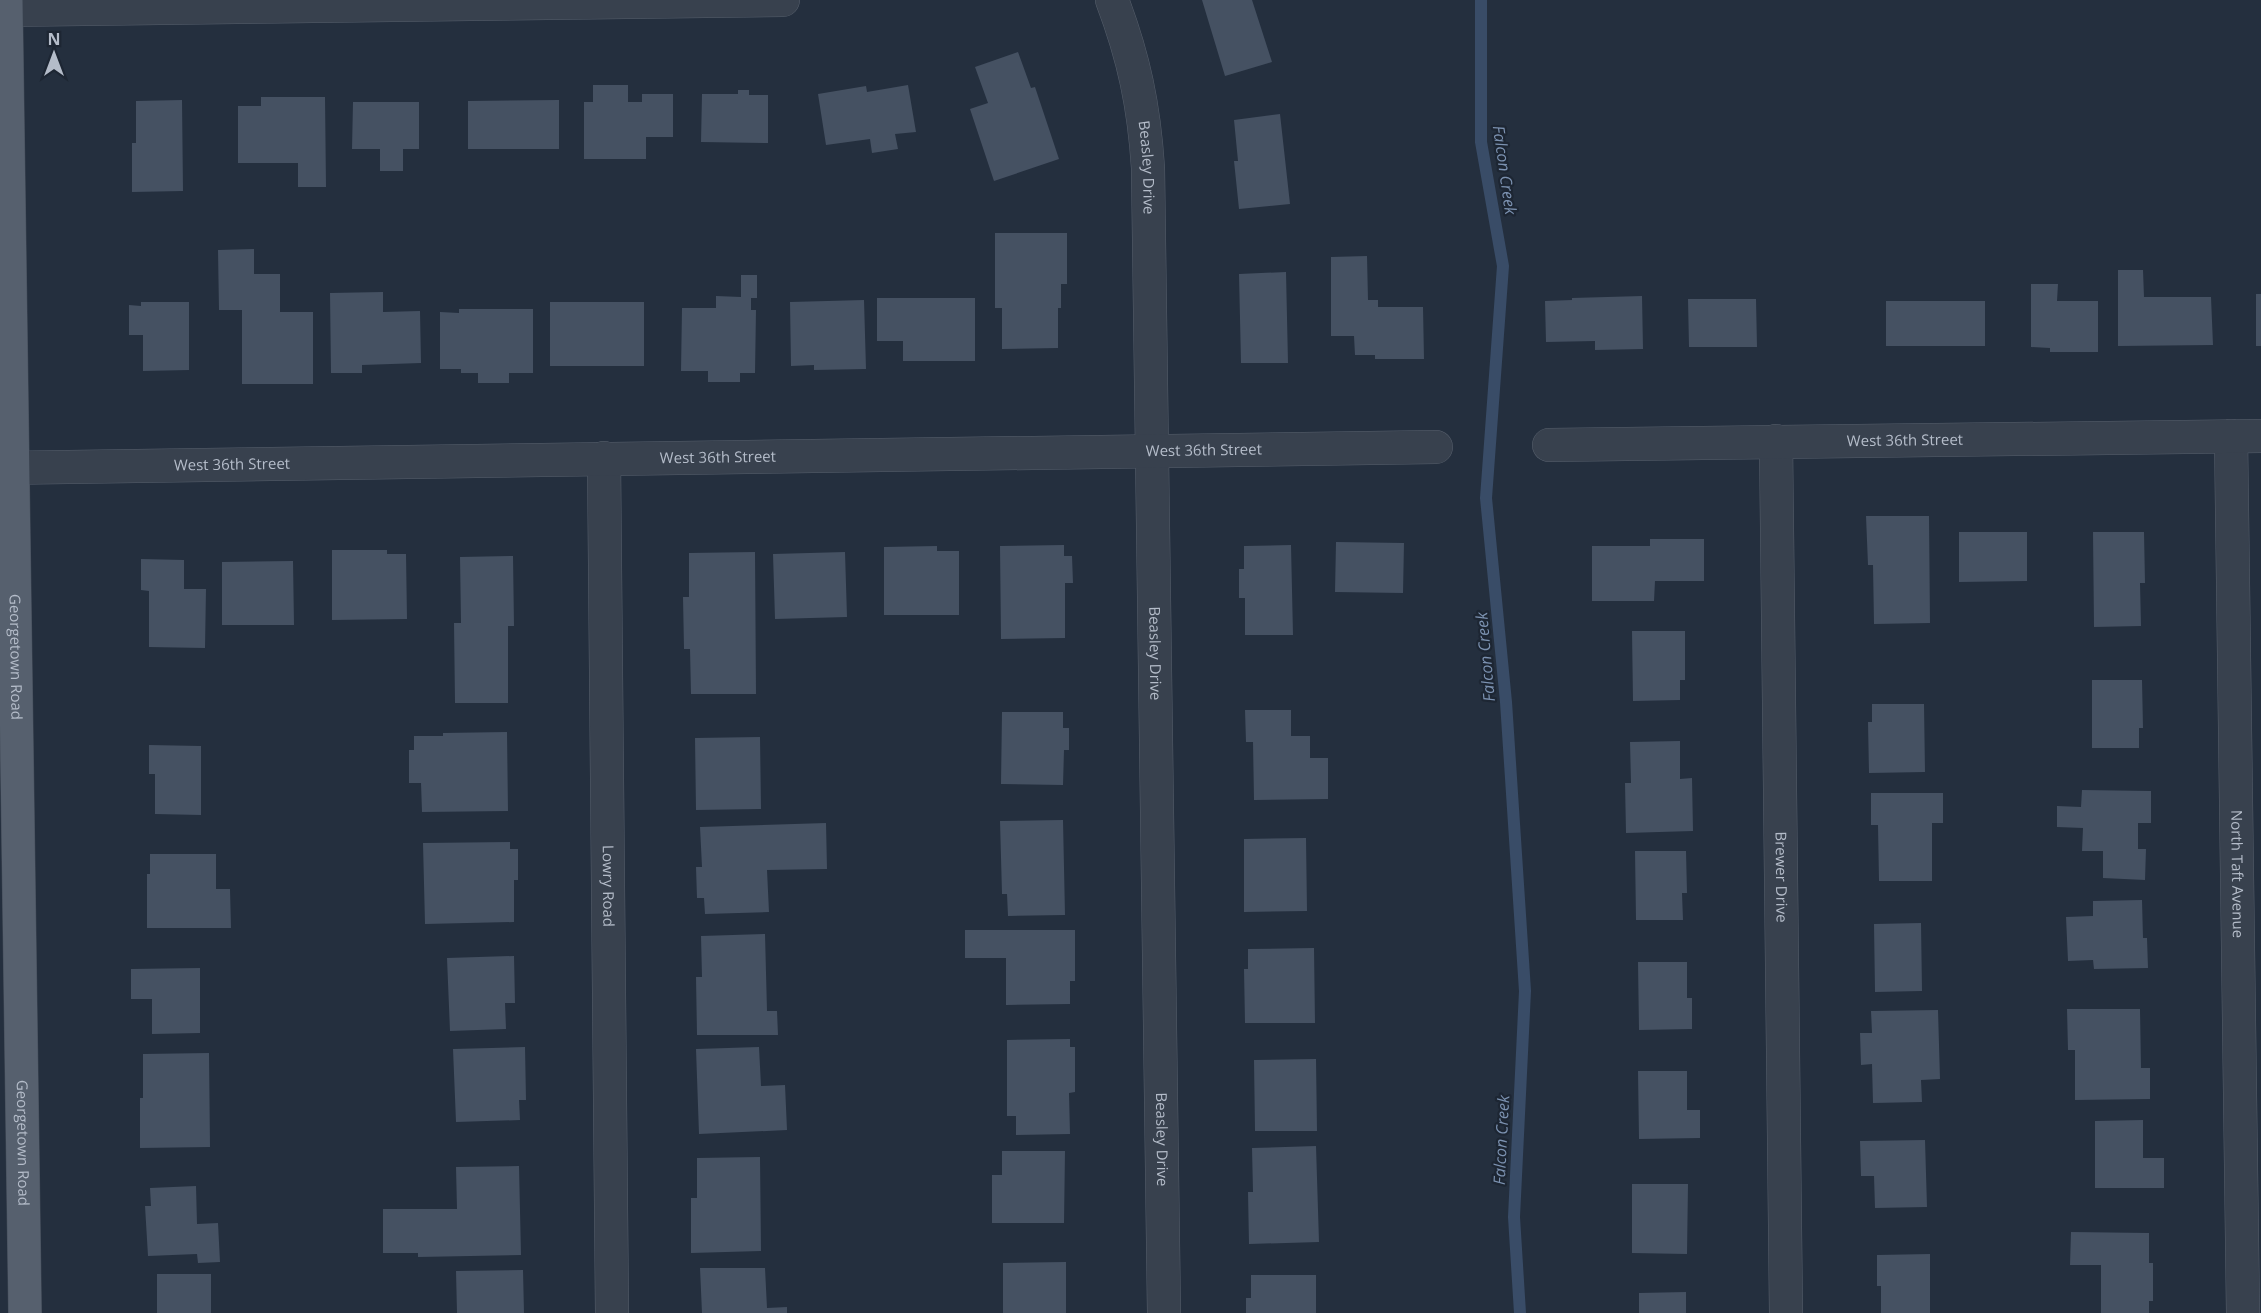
<svg xmlns="http://www.w3.org/2000/svg" width="2261" height="1313" viewBox="0 0 2261 1313" font-family="'Open Sans',sans-serif">
  <rect width="100%" height="100%" fill="#242f3e"/>
  <g fill="none" stroke-linecap="round" stroke-linejoin="round">
    <path stroke="#394c67" stroke-width="12" d="M 1481,0 L 1481,142 L 1503,266 L 1486,498 L 1506,702 L 1525,991 L 1514,1217 L 1520,1313"/>
  </g>
  <path fill="#455162" d="M 1202,0 L 1252,0 L 1272,62 L 1225,76 Z
    M 1018,52 L 1031,88 L 1035,87 L 1059,159 L 994,181 L 970,109 L 988,103 L 975,67 Z
    M 593,85 L 628,85 L 628,102 L 642,102 L 642,94 L 673,94 L 673,137 L 646,137 L 646,159 L 584,159 L 584,102 L 593,102 Z
    M 908,85 L 916,132 L 895,134 L 898,149 L 872,153 L 870,139 L 826,145 L 818,94 L 866,86 L 867,92 Z
    M 738,90 L 749,90 L 749,95 L 768,95 L 768,143 L 701,142 L 702,94 L 738,94 Z
    M 261,97 L 325,97 L 326,187 L 298,187 L 298,163 L 238,163 L 238,106 L 261,106 Z
    M 182,100 L 183,191 L 132,192 L 132,143 L 136,143 L 136,101 Z
    M 559,100 L 559,149 L 468,149 L 468,101 Z
    M 353,102 L 419,102 L 419,149 L 403,149 L 403,171 L 380,171 L 380,149 L 352,149 Z
    M 1280,114 L 1290,204 L 1239,209 L 1234,161 L 1238,161 L 1234,120 Z
    M 995,233 L 1067,233 L 1067,284 L 1061,284 L 1061,308 L 1058,308 L 1058,348 L 1002,349 L 1002,308 L 995,308 Z
    M 254,249 L 254,274 L 280,274 L 280,312 L 313,312 L 313,384 L 242,384 L 242,310 L 219,310 L 218,250 Z
    M 1367,256 L 1368,300 L 1378,300 L 1378,307 L 1423,307 L 1424,359 L 1375,359 L 1375,355 L 1355,355 L 1354,336 L 1331,336 L 1331,257 Z
    M 2118,270 L 2143,270 L 2144,297 L 2211,297 L 2213,345 L 2118,346 Z
    M 1286,272 L 1288,363 L 1241,363 L 1239,274 Z
    M 741,275 L 757,275 L 757,298 L 751,298 L 751,310 L 756,310 L 755,373 L 740,373 L 740,382 L 708,382 L 708,371 L 681,371 L 682,308 L 716,308 L 716,296 L 741,297 Z
    M 2031,284 L 2058,284 L 2057,301 L 2098,301 L 2098,352 L 2050,352 L 2050,348 L 2031,347 Z
    M 383,292 L 383,312 L 420,311 L 421,363 L 362,365 L 362,373 L 331,373 L 330,293 Z
    M 2256,294 L 2261,294 L 2261,346 L 2256,346 Z
    M 1642,296 L 1643,349 L 1595,350 L 1595,341 L 1546,342 L 1545,301 L 1572,300 L 1572,298 Z
    M 877,298 L 975,298 L 975,361 L 903,361 L 903,341 L 877,341 Z
    M 1688,299 L 1756,299 L 1757,347 L 1689,347 Z
    M 864,300 L 866,369 L 814,370 L 814,365 L 791,366 L 790,302 Z
    M 1886,301 L 1985,301 L 1985,346 L 1886,346 Z
    M 141,302 L 189,302 L 189,370 L 143,371 L 143,335 L 129,335 L 129,305 L 141,306 Z
    M 550,302 L 644,302 L 644,366 L 550,366 Z
    M 459,309 L 533,309 L 533,373 L 509,373 L 509,383 L 478,383 L 478,373 L 461,373 L 461,369 L 440,369 L 440,312 L 459,313 Z
    M 1866,516 L 1929,516 L 1930,623 L 1874,624 L 1873,565 L 1868,565 Z
    M 1959,532 L 2027,532 L 2027,581 L 1959,582 Z
    M 2093,532 L 2144,532 L 2145,583 L 2140,583 L 2141,626 L 2094,627 Z
    M 1650,539 L 1704,539 L 1704,581 L 1655,581 L 1654,601 L 1592,601 L 1592,546 L 1650,546 Z
    M 1336,542 L 1404,543 L 1403,593 L 1335,592 Z
    M 1064,545 L 1064,556 L 1072,556 L 1073,583 L 1065,583 L 1065,638 L 1001,639 L 1000,546 Z
    M 1291,545 L 1293,635 L 1245,635 L 1245,598 L 1239,598 L 1239,569 L 1244,569 L 1244,546 Z
    M 937,546 L 937,551 L 959,551 L 959,615 L 884,615 L 884,547 Z
    M 332,550 L 387,550 L 387,554 L 406,554 L 407,619 L 332,620 Z
    M 755,552 L 756,694 L 691,694 L 690,649 L 684,649 L 683,597 L 689,597 L 689,553 Z
    M 845,552 L 847,617 L 775,619 L 773,554 Z
    M 513,556 L 514,626 L 508,626 L 508,703 L 455,703 L 454,623 L 461,623 L 460,557 Z
    M 141,559 L 184,560 L 184,589 L 206,589 L 205,648 L 149,647 L 149,591 L 141,590 Z
    M 293,561 L 294,625 L 222,625 L 222,562 Z
    M 1632,631 L 1685,631 L 1685,680 L 1680,680 L 1680,700 L 1633,701 Z
    M 2092,680 L 2142,680 L 2143,728 L 2139,728 L 2139,748 L 2092,748 Z
    M 1872,704 L 1924,704 L 1925,772 L 1869,773 L 1868,722 L 1872,722 Z
    M 1245,710 L 1291,710 L 1291,736 L 1310,736 L 1310,758 L 1328,758 L 1328,799 L 1254,800 L 1253,742 L 1246,742 Z
    M 1002,712 L 1063,712 L 1063,728 L 1069,728 L 1069,750 L 1064,750 L 1063,785 L 1001,784 Z
    M 507,732 L 508,811 L 422,812 L 421,783 L 409,783 L 409,750 L 414,750 L 414,736 L 443,736 L 443,733 Z
    M 760,737 L 761,809 L 696,810 L 695,738 Z
    M 1680,741 L 1680,779 L 1692,778 L 1693,831 L 1626,833 L 1625,783 L 1631,783 L 1630,742 Z
    M 149,745 L 201,746 L 201,815 L 155,814 L 155,774 L 149,774 Z
    M 2082,790 L 2151,791 L 2151,823 L 2138,823 L 2138,849 L 2146,849 L 2145,880 L 2103,878 L 2103,851 L 2082,851 L 2083,828 L 2057,827 L 2057,806 L 2081,807 Z
    M 1871,793 L 1943,793 L 1943,823 L 1932,823 L 1932,881 L 1879,881 L 1878,825 L 1871,825 Z
    M 1063,820 L 1065,915 L 1008,916 L 1007,894 L 1002,894 L 1000,821 Z
    M 826,823 L 827,869 L 767,870 L 769,912 L 705,914 L 704,898 L 697,898 L 696,867 L 702,867 L 700,827 Z
    M 1306,838 L 1307,911 L 1244,912 L 1244,839 Z
    M 510,842 L 510,849 L 518,849 L 518,880 L 514,880 L 514,922 L 425,924 L 423,843 Z
    M 1635,851 L 1686,851 L 1687,893 L 1682,893 L 1683,920 L 1636,920 Z
    M 150,854 L 216,854 L 216,889 L 230,889 L 231,928 L 147,928 L 147,874 L 150,874 Z
    M 2142,900 L 2143,938 L 2147,938 L 2148,968 L 2094,969 L 2093,960 L 2068,961 L 2066,917 L 2093,916 L 2093,901 Z
    M 1921,923 L 1922,991 L 1875,992 L 1874,924 Z
    M 965,930 L 1075,930 L 1075,981 L 1070,981 L 1070,1004 L 1006,1005 L 1006,958 L 965,958 Z
    M 765,934 L 767,1011 L 777,1011 L 778,1035 L 697,1035 L 696,977 L 702,977 L 701,936 Z
    M 1314,948 L 1315,1023 L 1245,1023 L 1244,969 L 1248,969 L 1248,949 Z
    M 514,956 L 515,1003 L 505,1003 L 506,1029 L 450,1031 L 447,958 Z
    M 1638,962 L 1687,962 L 1687,998 L 1692,998 L 1692,1029 L 1639,1030 Z
    M 200,968 L 200,1033 L 152,1034 L 152,999 L 131,999 L 131,969 Z
    M 2067,1009 L 2140,1009 L 2141,1068 L 2150,1068 L 2150,1099 L 2075,1100 L 2075,1050 L 2068,1050 Z
    M 1938,1010 L 1940,1079 L 1921,1080 L 1922,1102 L 1873,1103 L 1872,1064 L 1861,1065 L 1860,1033 L 1872,1033 L 1871,1011 Z
    M 1070,1039 L 1070,1047 L 1075,1047 L 1075,1092 L 1069,1093 L 1070,1134 L 1016,1135 L 1016,1116 L 1007,1116 L 1007,1040 Z
    M 525,1047 L 526,1100 L 519,1100 L 520,1120 L 456,1122 L 453,1049 Z
    M 759,1047 L 761,1086 L 785,1085 L 787,1130 L 699,1134 L 696,1049 Z
    M 209,1053 L 210,1147 L 140,1148 L 140,1098 L 143,1098 L 143,1054 Z
    M 1316,1059 L 1317,1131 L 1255,1131 L 1254,1060 Z
    M 1638,1071 L 1687,1071 L 1687,1110 L 1700,1110 L 1700,1138 L 1639,1139 Z
    M 2143,1120 L 2143,1158 L 2164,1158 L 2164,1188 L 2095,1188 L 2095,1121 Z
    M 1925,1140 L 1927,1207 L 1875,1208 L 1874,1176 L 1861,1176 L 1860,1141 Z
    M 1316,1146 L 1319,1242 L 1249,1244 L 1248,1192 L 1253,1192 L 1252,1148 Z
    M 1002,1151 L 1065,1151 L 1064,1223 L 992,1223 L 992,1175 L 1002,1175 Z
    M 760,1157 L 761,1251 L 691,1253 L 691,1198 L 697,1198 L 697,1158 Z
    M 519,1166 L 521,1255 L 418,1257 L 418,1253 L 383,1253 L 383,1209 L 457,1209 L 456,1167 Z
    M 1632,1184 L 1688,1184 L 1687,1254 L 1632,1253 Z
    M 196,1186 L 197,1224 L 218,1223 L 220,1262 L 198,1263 L 197,1254 L 148,1256 L 145,1206 L 151,1206 L 150,1188 Z
    M 2071,1232 L 2149,1233 L 2149,1263 L 2153,1263 L 2153,1301 L 2149,1301 L 2149,1313 L 2101,1313 L 2101,1265 L 2070,1265 Z
    M 1930,1254 L 1930,1313 L 1881,1313 L 1881,1286 L 1877,1286 L 1877,1255 Z
    M 1066,1262 L 1066,1313 L 1003,1313 L 1003,1263 Z
    M 700,1268 L 765,1268 L 767,1308 L 787,1307 L 787,1313 L 702,1313 Z
    M 523,1270 L 524,1313 L 457,1313 L 456,1271 Z
    M 157,1274 L 211,1274 L 211,1313 L 157,1313 Z
    M 1251,1275 L 1316,1275 L 1316,1313 L 1246,1313 L 1246,1298 L 1251,1298 Z
    M 1686,1292 L 1686,1313 L 1639,1313 L 1639,1293 Z"/>
  <g fill="none" stroke-linecap="round" stroke-linejoin="round">
    <g stroke="#565f6c" stroke-width="34">
      <g id="minor">
        <path id="s1" d="M 1112,0 C 1134,58 1144,106 1148,168 L 1164,1313"/>
        <path d="M 6,10 L 783,0"/>
        <path id="s2" d="M 2231,436 L 2243,1313"/>
        <path id="s3" d="M 1776,441 L 1786,1313"/>
        <path id="s4" d="M 1549,445 L 2261,436"/>
        <path id="s5" d="M 604,458 L 612,1313"/>
        <path id="s6" d="M 0,468 L 1436,447"/>
      </g>
    </g>
    <g stroke="#414a57" stroke-width="34">
      <g id="major">
        <path id="s7" d="M 6,0 L 25,1313"/>
      </g>
    </g>
    <use href="#minor" stroke="#38414e" stroke-width="33"/>
    <use href="#major" stroke="#56606e" stroke-width="33"/>
  </g>
  <g text-anchor="middle" stroke-width="4.5" stroke-linejoin="round" paint-order="stroke">
    <g font-size="15" fill="#b4bcc9" stroke="#1d2633">
      <text dy="5" stroke="none"><textPath href="#s1" startOffset="172">Beasley Drive</textPath></text>
      <text dy="5" stroke="none"><textPath href="#s4" startOffset="356">West 36th Street</textPath></text>
      <text dy="5" stroke="none"><textPath href="#s6" startOffset="1204">West 36th Street</textPath></text>
      <text dy="5" stroke="none"><textPath href="#s6" startOffset="718">West 36th Street</textPath></text>
      <text dy="5" stroke="none"><textPath href="#s6" startOffset="232">West 36th Street</textPath></text>
      <text dy="5" stroke="none"><textPath href="#s1" startOffset="658">Beasley Drive</textPath></text>
      <text dy="5" stroke="none"><textPath href="#s7" startOffset="657">Georgetown Road</textPath></text>
      <text dy="5" stroke="none"><textPath href="#s2" startOffset="438">North Taft Avenue</textPath></text>
      <text dy="5" stroke="none"><textPath href="#s3" startOffset="436">Brewer Drive</textPath></text>
      <text dy="5" stroke="none"><textPath href="#s5" startOffset="428">Lowry Road</textPath></text>
      <text dy="5" stroke="none"><textPath href="#s1" startOffset="1144">Beasley Drive</textPath></text>
      <text dy="5" stroke="none"><textPath href="#s7" startOffset="1143">Georgetown Road</textPath></text>
    </g>
    <g font-size="16" font-style="italic" fill="#7c92b1" stroke="#1d2633">
      <text transform="translate(1505 170) rotate(82)" y="6">Falcon Creek</text>
      <text transform="translate(1485 657) rotate(-95)" y="6">Falcon Creek</text>
      <text transform="translate(1501 1140) rotate(-87)" y="6">Falcon Creek</text>
    </g>
  </g>
  <g transform="translate(54 54)" stroke="#1d2633" stroke-width="4.5" paint-order="stroke">
  <path d="M0-4.5L10 22L0 15L-10 22Z" fill="#b4bcc9"/>
  <text y="-9" font-size="16" font-weight="bold" text-anchor="middle" fill="#b4bcc9">N</text>
  </g>
</svg>
